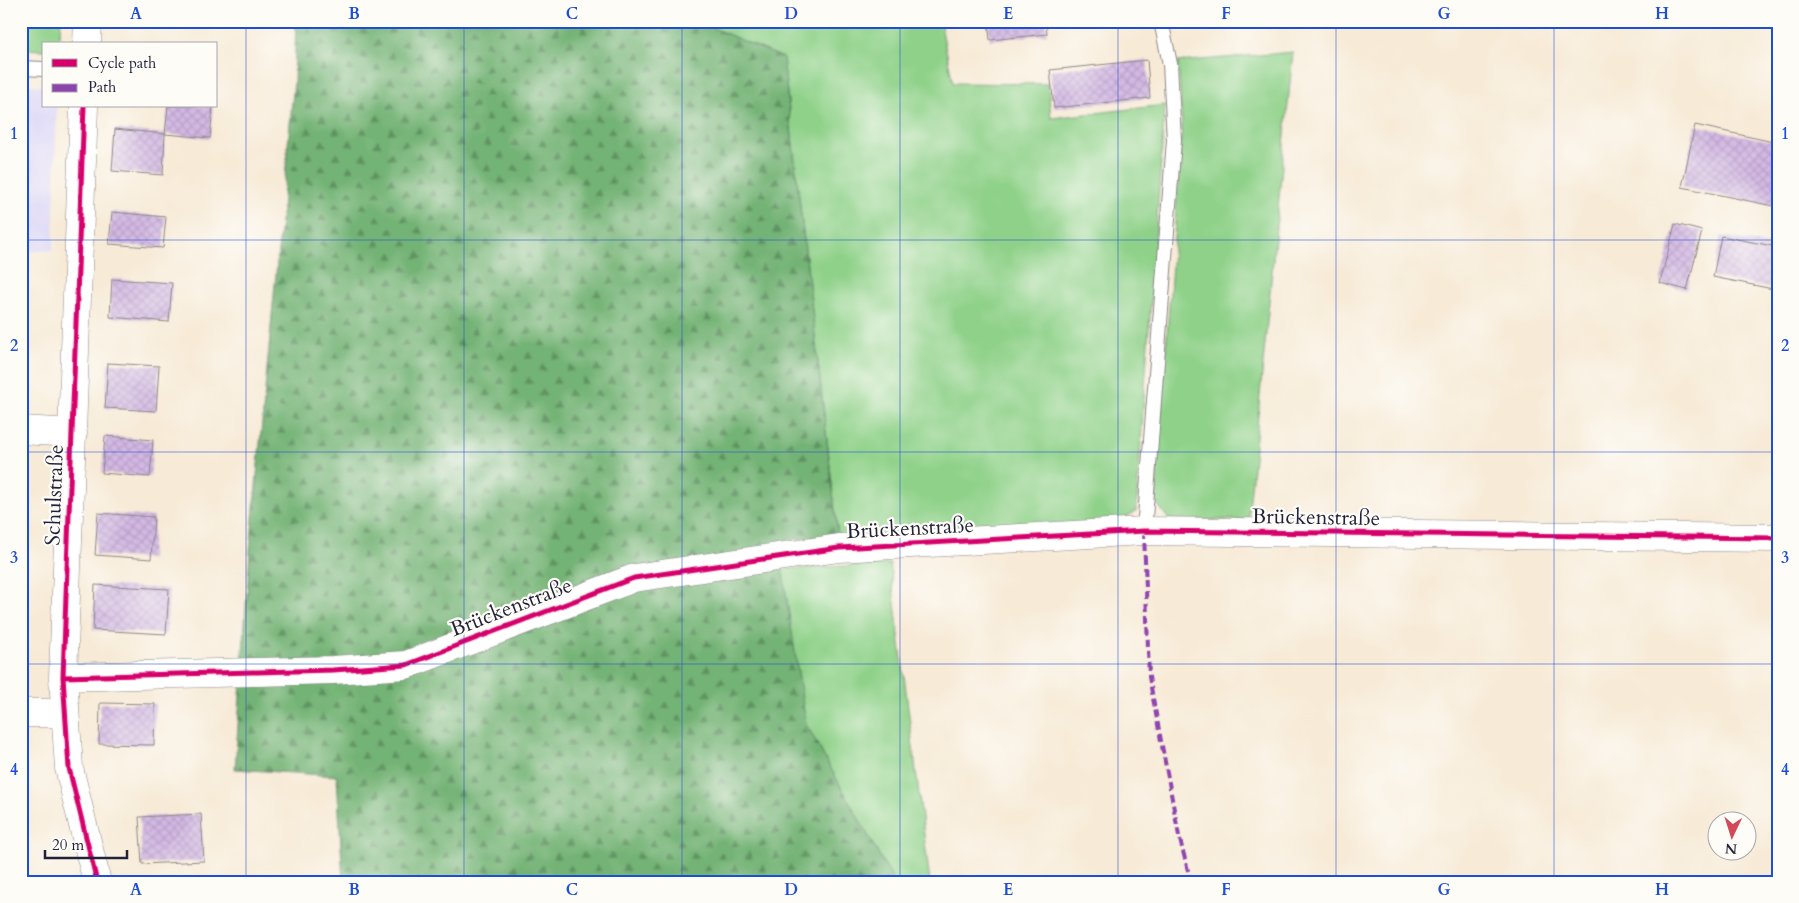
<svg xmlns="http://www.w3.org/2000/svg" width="1799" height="903" viewBox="0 0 1799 903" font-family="Cardo,serif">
  <defs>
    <pattern id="forest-firs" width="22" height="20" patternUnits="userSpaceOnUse" patternTransform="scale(1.25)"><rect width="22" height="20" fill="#73b375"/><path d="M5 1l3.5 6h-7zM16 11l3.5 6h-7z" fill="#5e9161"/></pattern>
    <pattern id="building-cross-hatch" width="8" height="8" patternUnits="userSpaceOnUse" patternTransform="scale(1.25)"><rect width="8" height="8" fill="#d3b8e3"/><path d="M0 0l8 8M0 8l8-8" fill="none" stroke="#b59ec4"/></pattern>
  </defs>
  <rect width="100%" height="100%" fill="#fdfcf7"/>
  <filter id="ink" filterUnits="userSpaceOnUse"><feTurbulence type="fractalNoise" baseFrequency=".02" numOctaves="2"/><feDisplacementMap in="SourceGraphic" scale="10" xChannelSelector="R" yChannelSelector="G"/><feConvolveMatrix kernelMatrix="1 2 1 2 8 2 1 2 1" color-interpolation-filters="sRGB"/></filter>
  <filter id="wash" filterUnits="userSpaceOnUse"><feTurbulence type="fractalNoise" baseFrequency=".0096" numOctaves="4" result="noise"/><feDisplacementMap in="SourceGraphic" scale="20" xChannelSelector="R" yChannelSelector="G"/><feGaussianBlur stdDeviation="1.12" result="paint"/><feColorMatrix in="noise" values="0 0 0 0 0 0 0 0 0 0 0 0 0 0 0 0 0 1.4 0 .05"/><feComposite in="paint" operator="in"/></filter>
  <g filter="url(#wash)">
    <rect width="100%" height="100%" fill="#f7ead6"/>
    <path fill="#dbd6f7" d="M 21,84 L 44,86 L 44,106 L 57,106 L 53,250 L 21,252 Z"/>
    <path fill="#8fd189" stroke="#587a62" d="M 21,21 L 61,21 L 59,44 L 44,44 L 44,50 L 21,49 Z
      M 697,21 L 940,21 L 953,83 L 1048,84 L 1051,118 L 1165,105 L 1136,511 L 1117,523 L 838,536 L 783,58 Z
      M 1293,52 L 1248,520 L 1169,520 L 1155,501 L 1182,126 L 1178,62 Z
      M 890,564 L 930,882 L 894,882 L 806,724 L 781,569 Z"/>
    <path fill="url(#forest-firs)" stroke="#4a6a58" d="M 296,21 L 697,21 L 783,58 L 838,536 L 778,541 L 806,724 L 894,882 L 343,882 L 337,776 L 235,769 L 250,550 L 294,81 Z"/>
    <g id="blocks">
      <path fill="url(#building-cross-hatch)" d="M 988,21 L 1046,21 L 1047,34 L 990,40 Z
        M 1147,60 L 1150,98 L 1054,108 L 1050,70 Z
        M 168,106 L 213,106 L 210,138 L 165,134 Z
        M 1695,125 L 1778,143 L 1778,207 L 1682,187 Z
        M 115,129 L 165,134 L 163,175 L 112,171 Z
        M 112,212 L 166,217 L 163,248 L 109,244 Z
        M 1675,224 L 1702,231 L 1687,290 L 1660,283 Z
        M 1721,236 L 1778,247 L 1778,290 L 1713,277 Z
        M 112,279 L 172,283 L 169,322 L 110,317 Z
        M 108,363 L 159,366 L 156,411 L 105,408 Z
        M 105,436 L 153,440 L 150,477 L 102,473 Z
        M 21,468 L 26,468 L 24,513 L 21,513 Z
        M 98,513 L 154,517 L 151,559 L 95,555 Z
        M 95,585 L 169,589 L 166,634 L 93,630 Z
        M 100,703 L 155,704 L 154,745 L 99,744 Z
        M 201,814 L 204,861 L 142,864 L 139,817 Z"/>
    </g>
  </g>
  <g filter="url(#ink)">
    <use href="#blocks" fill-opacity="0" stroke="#8c8688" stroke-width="1"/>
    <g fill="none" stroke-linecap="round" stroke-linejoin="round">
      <g stroke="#8c8688" stroke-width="16">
        <path id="service" d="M 21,68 L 44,69
          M 1144,531 L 1174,140 L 1170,64 L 1161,21"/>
      </g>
      <g stroke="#8c8688" stroke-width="29">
        <path id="minor" d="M 87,44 L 88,21
          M 84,106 L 63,677 L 69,768 L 97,882
          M 21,430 L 73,433
          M 63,677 L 333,670 L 406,665 L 634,578 L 839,548 L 1144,531 L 1778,538
          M 21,713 L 65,713"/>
      </g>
      <use href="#service" stroke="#fff" stroke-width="14"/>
      <use href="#minor" stroke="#fff" stroke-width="28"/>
      <path stroke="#8e44ad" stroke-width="4" stroke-dasharray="8 4" stroke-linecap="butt" d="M 1144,531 L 1149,677 L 1179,836 L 1191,882"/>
      <g stroke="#fdfcf7" stroke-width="8">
        <path id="cycleway" d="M 84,106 L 63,677 L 69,768 L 97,882
          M 63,677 L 333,670 L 406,665 L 634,578 L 839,548 L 1144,531 L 1778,538"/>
      </g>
      <use href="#cycleway" stroke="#d6006c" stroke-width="5"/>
    </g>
  </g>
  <path fill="none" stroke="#1d4ed8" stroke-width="1" stroke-opacity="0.55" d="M 246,21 L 246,882M 464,21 L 464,882M 682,21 L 682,882M 900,21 L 900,882M 1118,21 L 1118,882M 1336,21 L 1336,882M 1554,21 L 1554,882M 21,240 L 1778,240M 21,452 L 1778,452M 21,664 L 1778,664"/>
  <g text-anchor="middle" stroke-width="4.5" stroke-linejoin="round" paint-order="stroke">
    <g font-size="21" fill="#22223b" stroke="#fdfcf7">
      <text transform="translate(54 495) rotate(-88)" y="7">Schulstraße</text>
      <text transform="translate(1316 517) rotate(1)" y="7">Brückenstraße</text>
      <text transform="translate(910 528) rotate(-3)" y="7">Brückenstraße</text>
      <text transform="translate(511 607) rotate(-21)" y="7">Brückenstraße</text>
    </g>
  </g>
  <rect width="1799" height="903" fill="none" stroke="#fdfcf7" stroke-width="55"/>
  <rect x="42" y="42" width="175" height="65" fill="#fdfcf7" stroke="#a5a5ac"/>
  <rect x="52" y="59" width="25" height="8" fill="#d6006c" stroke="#a5a5ac"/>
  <text x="88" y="68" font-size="15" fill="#22223b">Cycle path</text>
  <rect x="52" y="84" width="25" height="8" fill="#8e44ad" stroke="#a5a5ac"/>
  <text x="88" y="92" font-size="15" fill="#22223b">Path</text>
  <g transform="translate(1732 836) rotate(184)"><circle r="24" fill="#fdfcf7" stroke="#a5a5ac"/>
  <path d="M0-4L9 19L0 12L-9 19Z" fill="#d1495b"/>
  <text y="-8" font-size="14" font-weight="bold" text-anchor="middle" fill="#22223b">N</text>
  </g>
  <path d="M45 850v8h82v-8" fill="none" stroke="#22223b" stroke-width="2.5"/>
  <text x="52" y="850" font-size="15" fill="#22223b" stroke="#fdfcf7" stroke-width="4" paint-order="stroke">20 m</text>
  <rect x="28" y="28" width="1744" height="848" fill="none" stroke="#1d4ed8" stroke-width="2"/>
  <g font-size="16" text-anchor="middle" font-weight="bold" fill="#1d4ed8">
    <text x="136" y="19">A</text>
    <text x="354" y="19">B</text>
    <text x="572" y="19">C</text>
    <text x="791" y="19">D</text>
    <text x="1008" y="19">E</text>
    <text x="1226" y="19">F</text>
    <text x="1444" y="19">G</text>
    <text x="1662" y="19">H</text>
    <text x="14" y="139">1</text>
    <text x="1785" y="139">1</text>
    <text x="14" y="351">2</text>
    <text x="1785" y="351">2</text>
    <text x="14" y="563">3</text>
    <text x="1785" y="563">3</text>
    <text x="14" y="775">4</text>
    <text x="1785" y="775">4</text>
    <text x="136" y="895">A</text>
    <text x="354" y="895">B</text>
    <text x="572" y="895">C</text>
    <text x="791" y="895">D</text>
    <text x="1008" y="895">E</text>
    <text x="1226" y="895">F</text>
    <text x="1444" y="895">G</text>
    <text x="1662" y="895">H</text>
  </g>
</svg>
